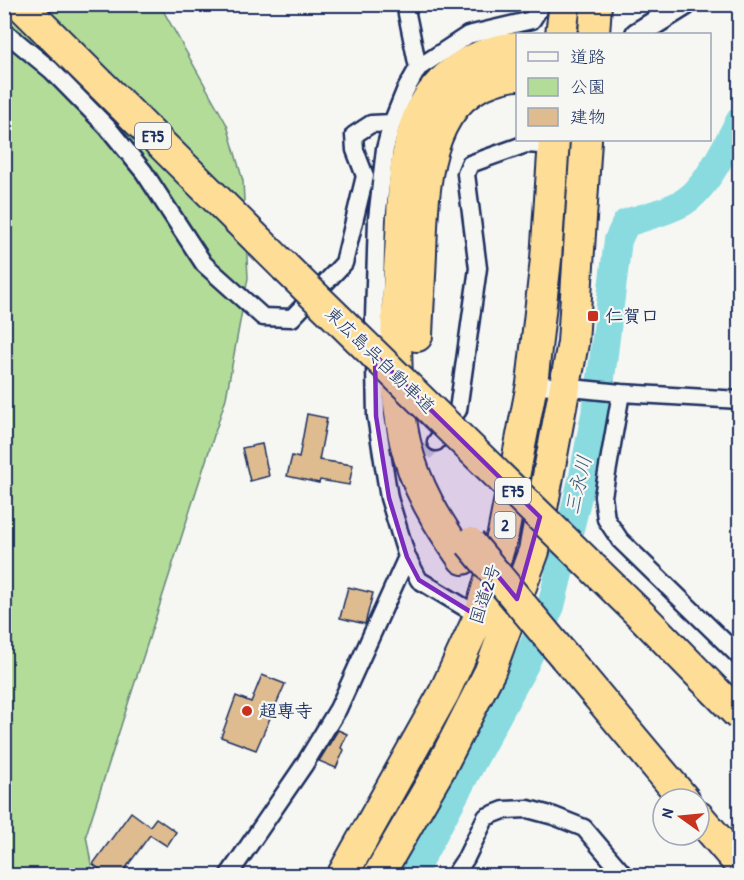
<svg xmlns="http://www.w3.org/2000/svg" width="744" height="880" viewBox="0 0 744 880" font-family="'Patrick Hand','Klee One',sans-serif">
  <rect width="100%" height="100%" fill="#f6f6f2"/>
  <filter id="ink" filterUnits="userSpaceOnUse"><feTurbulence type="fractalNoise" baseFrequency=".0167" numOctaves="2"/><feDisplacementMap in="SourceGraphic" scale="12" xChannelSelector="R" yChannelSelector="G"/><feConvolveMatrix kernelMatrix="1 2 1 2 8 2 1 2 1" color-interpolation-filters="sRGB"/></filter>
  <g filter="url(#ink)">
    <path fill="#b3dc98" stroke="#67867b" stroke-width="1.5" d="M 5,5 L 160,5 L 227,125 L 243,181 L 248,278 L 226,398 L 86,835 L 93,875 L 5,876 Z"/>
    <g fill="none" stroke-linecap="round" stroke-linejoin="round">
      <path stroke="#89dbe0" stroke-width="28" d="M 411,876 L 525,664 L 551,606 L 583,476 L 599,394 L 618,240 L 626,223 C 644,217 667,212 684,202 C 708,187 726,145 740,120"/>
    </g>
    <path fill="#debc90" stroke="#1b2f5e" stroke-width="1.5" d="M 307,414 L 327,418 L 319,460 L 353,465 L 349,485 L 320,480 L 319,483 L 287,476 L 292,456 L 299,458 Z
      M 262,444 L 269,476 L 250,481 L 242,448 Z
      M 348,587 L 373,593 L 365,624 L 340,618 Z
      M 262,675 L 285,684 L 256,750 L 221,737 L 236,696 L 251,702 Z
      M 338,730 L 347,734 L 341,748 L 344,750 L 336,768 L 319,761 Z
      M 131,812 L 150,826 L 156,818 L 176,832 L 167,846 L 150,835 L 120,876 L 108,876 L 93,864 Z"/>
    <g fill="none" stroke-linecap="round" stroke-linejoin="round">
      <path stroke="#caced4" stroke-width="16" stroke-dasharray="16 8" stroke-linecap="butt" d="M 408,470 L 436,442"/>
      <g stroke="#1b2f5e" stroke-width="21">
        <path id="street" d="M 405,4 L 418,68
          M 4,31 L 51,70 L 108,128 L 144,172 L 204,264 L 263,317 L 292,318 L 344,263 L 365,176 L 355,150 L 354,135 L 371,124 L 392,123
          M 532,384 L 621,393 L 740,400
          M 621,393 L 603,496 L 606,519 L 620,540 L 740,657
          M 436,442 L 458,410 L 478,268 L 466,174 L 470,164 L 526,144 L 554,146
          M 484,619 L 419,580 L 407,557 L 389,498 L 376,416 L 374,318 L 377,219 L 385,149 L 392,123 L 405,91 L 418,68 L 468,35 L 532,20 L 542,4
          M 228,876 L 304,765 L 338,709 L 407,557
          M 454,876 L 466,858 L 486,817 L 504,810 L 528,809 L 554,816 L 584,828 L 625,876"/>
      </g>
      <g stroke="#1b2f5e" stroke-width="27">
        <path id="secondary" d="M 637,34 L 685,4"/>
      </g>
      <g stroke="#1b2f5e" stroke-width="34">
        <path id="highway" d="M 20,4 L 285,267
          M 561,34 L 565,4
          M 594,34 L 596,4
          M 417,336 C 418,308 420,281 421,253 C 423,195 424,103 491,81 C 500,78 508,75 518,75
          M 463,559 C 437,522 415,486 405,442 C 391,377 397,304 401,238 C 403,197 403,151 420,113 C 437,76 478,49 518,48
          M 565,657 L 684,799
          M 699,817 L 740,865
          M 342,876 L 444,693 L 479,617 L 503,534 L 532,384 L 546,259 L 554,140
          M 378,876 L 441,767 L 490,671 L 534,551 L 573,343 L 586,140"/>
      </g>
      <use href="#street" stroke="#f6f6f2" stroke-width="16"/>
      <use href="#secondary" stroke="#f6f6f2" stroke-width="22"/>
      <use href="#highway" stroke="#fedd96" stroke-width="30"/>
      <g stroke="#1b2f5e" stroke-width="34" stroke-linecap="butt">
        <path id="highway-bridge" d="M 285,267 L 640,614 L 740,716
          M 470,543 L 565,657"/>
      </g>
      <use href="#highway-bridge" stroke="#fedd96" stroke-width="30"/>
    </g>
  </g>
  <path fill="#7b2cbf" fill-opacity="0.2" stroke="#7b2cbf" stroke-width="4.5" stroke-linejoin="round" d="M 375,355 L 540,517 L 517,599 L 493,570 L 479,617 L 419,580 L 407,557 L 389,498 L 376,416 Z"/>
  <g fill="#c8321e" stroke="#f6f6f2" stroke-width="2">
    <rect x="587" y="310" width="12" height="12" rx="3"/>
    <circle cx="247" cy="711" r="6"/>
  </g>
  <g text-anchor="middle" stroke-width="4.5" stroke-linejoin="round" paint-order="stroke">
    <g fill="#f6f6f2" stroke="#5d6b8a" stroke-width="1.5">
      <rect x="135" y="123" width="36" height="26" rx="4.5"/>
      <rect x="495" y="478" width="36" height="26" rx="4.5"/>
      <rect x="494.5" y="512" width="21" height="26" rx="4.5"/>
    </g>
    <g font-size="16" font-weight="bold" fill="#1b2f5e">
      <text x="153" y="142">E75</text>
      <text x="513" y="497">E75</text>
      <text x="505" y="531">2</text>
    </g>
    <g font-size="18" font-weight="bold" fill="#1b2f5e" stroke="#f6f6f2" text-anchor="start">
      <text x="605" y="322">仁賀口</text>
      <text x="259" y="717">超専寺</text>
    </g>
    <g font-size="18" fill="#1b2f5e" stroke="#f6f6f2">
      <text transform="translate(380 360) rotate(44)" y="6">東広島呉自動車道</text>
      <text transform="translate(485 594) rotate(-72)" y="6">国道2号</text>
    </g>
    <g font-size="20" font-style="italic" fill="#365a7e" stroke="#f6f6f2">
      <text transform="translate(578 485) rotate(-77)" y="7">三永川</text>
    </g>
  </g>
  <rect width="744" height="880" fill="none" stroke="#f6f6f2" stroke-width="24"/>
  <rect x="12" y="12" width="720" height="856" fill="none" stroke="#1b2f5e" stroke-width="2" filter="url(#ink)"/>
  <rect x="516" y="33" width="195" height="108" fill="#f6f6f2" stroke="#9ea6b7" stroke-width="1.5"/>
  <rect x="528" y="52" width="30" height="9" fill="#f6f6f2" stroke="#9ea6b7" stroke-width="1.5"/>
  <text x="570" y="63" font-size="18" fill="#1b2f5e">道路</text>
  <rect x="528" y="78" width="30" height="18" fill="#b3dc98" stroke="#9ea6b7" stroke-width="1.5"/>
  <text x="570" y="93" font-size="18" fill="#1b2f5e">公園</text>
  <rect x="528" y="108" width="30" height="18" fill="#debc90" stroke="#9ea6b7" stroke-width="1.5"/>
  <text x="570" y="123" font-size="18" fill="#1b2f5e">建物</text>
  <g transform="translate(681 817) rotate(285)"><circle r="28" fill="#f6f6f2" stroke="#9ea6b7" stroke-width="1.5"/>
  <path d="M0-4.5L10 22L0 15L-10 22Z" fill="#c8321e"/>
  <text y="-9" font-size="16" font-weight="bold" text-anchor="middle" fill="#1b2f5e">N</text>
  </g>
</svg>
